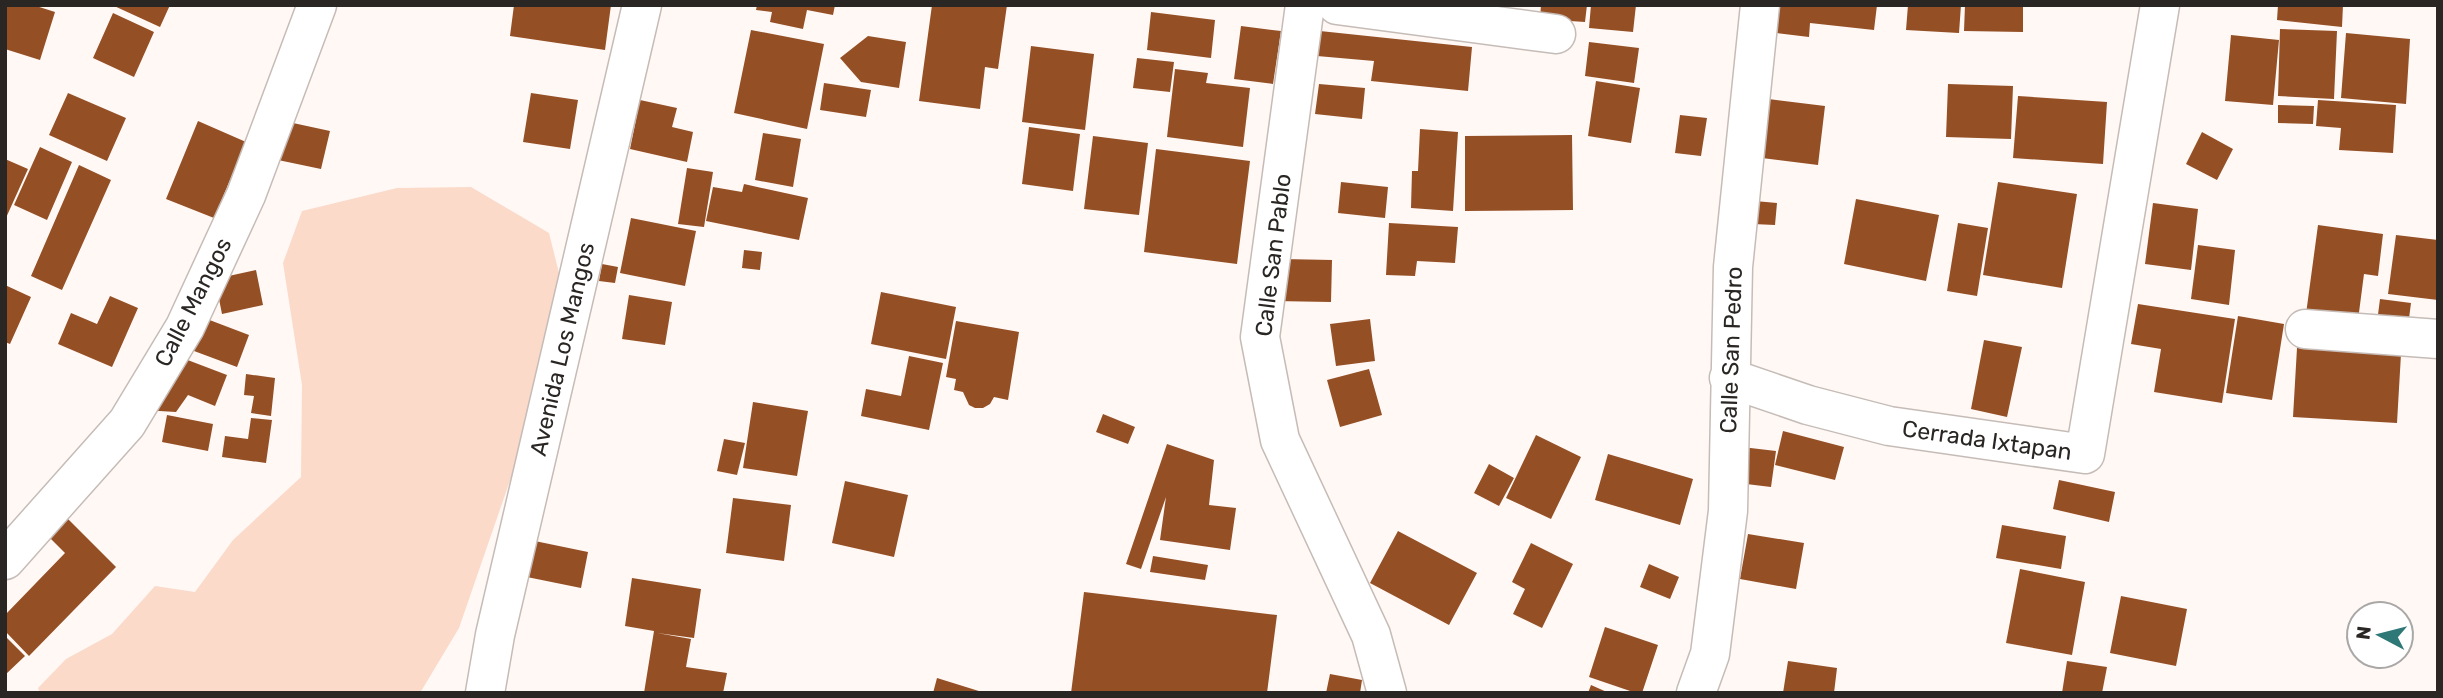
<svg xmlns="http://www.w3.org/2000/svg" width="2443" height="698" viewBox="0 0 2443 698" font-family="Rubik,sans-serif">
  <rect width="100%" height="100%" fill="#fff8f5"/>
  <path fill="#fbdaca" d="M 471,187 L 549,233 L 561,281 L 534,411 L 459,628 L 420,693 L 40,693 L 38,688 L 66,659 L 112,634 L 155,586 L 195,592 L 233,540 L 301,477 L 302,385 L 283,263 L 302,211 L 397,188 Z"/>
  <path fill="#954f25" d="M 5,5 L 33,5 L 55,12 L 40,60 L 5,49 Z
    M 112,5 L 170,5 L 160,27 Z
    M 514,5 L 611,5 L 605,50 L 510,36 Z
    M 757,5 L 835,5 L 833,15 L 807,10 L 803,29 L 770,22 L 772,12 L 756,10 Z
    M 932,5 L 1007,5 L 998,69 L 985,67 L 980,109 L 919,101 Z
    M 1541,5 L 1587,5 L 1585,22 L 1540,19 Z
    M 1591,5 L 1636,5 L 1633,32 L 1589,28 Z
    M 1769,5 L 1877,5 L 1874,30 L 1810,23 L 1809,37 L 1777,33 L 1778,19 L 1768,18 Z
    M 1908,5 L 1961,5 L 1959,33 L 1906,30 Z
    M 1965,5 L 2023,5 L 2023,32 L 1964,31 Z
    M 2278,5 L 2343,5 L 2342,27 L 2277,20 Z
    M 1151,12 L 1215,20 L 1211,58 L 1147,50 Z
    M 113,13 L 154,32 L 134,77 L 93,58 Z
    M 1241,26 L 1281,31 L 1273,84 L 1234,79 Z
    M 2280,29 L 2337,31 L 2334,99 L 2278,96 Z
    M 751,30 L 824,44 L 807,129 L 734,113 Z
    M 1320,31 L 1472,47 L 1468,91 L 1371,81 L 1374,61 L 1317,56 Z
    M 2346,33 L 2410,39 L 2406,104 L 2341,98 Z
    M 2231,35 L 2279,40 L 2273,105 L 2225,101 Z
    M 868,36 L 906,42 L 899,88 L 861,82 L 840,58 Z
    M 1589,42 L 1639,48 L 1634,83 L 1585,76 Z
    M 1031,46 L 1094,54 L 1085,130 L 1022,122 Z
    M 1137,58 L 1174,62 L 1170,92 L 1133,88 Z
    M 1175,69 L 1208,73 L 1206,83 L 1250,88 L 1243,147 L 1167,137 Z
    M 1596,81 L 1640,88 L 1631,143 L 1588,136 Z
    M 824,83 L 871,90 L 866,117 L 820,110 Z
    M 1319,84 L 1365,88 L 1362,119 L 1315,114 Z
    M 1948,84 L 2013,86 L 2011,139 L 1946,137 Z
    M 68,93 L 126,118 L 107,161 L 49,135 Z
    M 531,93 L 578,100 L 570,149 L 523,142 Z
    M 2018,96 L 2107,102 L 2103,164 L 2013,158 Z
    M 1761,98 L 1825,106 L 1818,165 L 1754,157 Z
    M 640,100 L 677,108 L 672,127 L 693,132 L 687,162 L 630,149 Z
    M 2318,100 L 2396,105 L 2393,153 L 2339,150 L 2341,128 L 2316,126 Z
    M 2278,105 L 2314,106 L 2313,124 L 2278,123 Z
    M 1680,115 L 1707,118 L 1701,156 L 1675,153 Z
    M 198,121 L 246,142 L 214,218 L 166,199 Z
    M 293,123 L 330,131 L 321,169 L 278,160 Z
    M 1029,127 L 1080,134 L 1073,191 L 1022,184 Z
    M 1420,129 L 1458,132 L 1453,211 L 1411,208 L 1412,171 L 1418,171 Z
    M 2202,132 L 2233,149 L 2217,180 L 2186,164 Z
    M 763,133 L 801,139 L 793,187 L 755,180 Z
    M 1572,135 L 1573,210 L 1465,211 L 1465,136 Z
    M 1093,136 L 1148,143 L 1139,215 L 1084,209 Z
    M 40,147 L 72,162 L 47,220 L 14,205 Z
    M 1156,149 L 1250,161 L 1237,264 L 1144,252 Z
    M 5,159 L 28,169 L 5,220 Z
    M 79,165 L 111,180 L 62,290 L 31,276 Z
    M 687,168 L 713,172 L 704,227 L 678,224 Z
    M 1341,182 L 1388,187 L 1385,218 L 1338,213 Z
    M 1998,182 L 2077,194 L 2062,288 L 1983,275 Z
    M 744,184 L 808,198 L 799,240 L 706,221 L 713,187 L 742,192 Z
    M 1856,199 L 1939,215 L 1926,281 L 1844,264 Z
    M 1755,201 L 1777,203 L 1775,225 L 1753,224 Z
    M 2153,203 L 2198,209 L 2191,270 L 2145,264 Z
    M 631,218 L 696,231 L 685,286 L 620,273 Z
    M 1389,223 L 1458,227 L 1455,263 L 1417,261 L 1415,276 L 1386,275 Z
    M 1958,223 L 1988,228 L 1977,296 L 1947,291 Z
    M 2318,225 L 2383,234 L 2378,276 L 2364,274 L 2358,320 L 2306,314 Z
    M 2396,235 L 2438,240 L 2438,300 L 2388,294 Z
    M 2198,245 L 2235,250 L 2229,305 L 2191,299 Z
    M 744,250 L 762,252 L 760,270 L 742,268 Z
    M 1282,259 L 1332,260 L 1331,302 L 1274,301 Z
    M 602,264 L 618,267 L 615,283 L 599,281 Z
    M 256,270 L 263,305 L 222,314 L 215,279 Z
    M 5,285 L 31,297 L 10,344 L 5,342 Z
    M 881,292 L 956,307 L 946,359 L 871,344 Z
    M 629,295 L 672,302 L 665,345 L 622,339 Z
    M 110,296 L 138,308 L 112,367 L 58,344 L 71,313 L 97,324 Z
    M 2380,299 L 2411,303 L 2407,334 L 2376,330 Z
    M 2138,304 L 2235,319 L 2222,403 L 2154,392 L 2161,349 L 2131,344 Z
    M 199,316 L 249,335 L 237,367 L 186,348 Z
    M 2238,316 L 2284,324 L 2272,400 L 2226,393 Z
    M 1370,319 L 1375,361 L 1336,366 L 1330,324 Z
    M 956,321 L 1019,332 L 1008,400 L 994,397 L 990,404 L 983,408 L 975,408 L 969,405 L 963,392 L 954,390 L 956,379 L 946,377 Z
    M 1984,340 L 2022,347 L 2007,417 L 1971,409 Z
    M 2297,348 L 2401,354 L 2397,423 L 2293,417 Z
    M 909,356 L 943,363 L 929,430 L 861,416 L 866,389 L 901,396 Z
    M 185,359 L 227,375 L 215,406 L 188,395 L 176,412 L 143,410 Z
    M 1369,369 L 1382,415 L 1340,427 L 1327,380 Z
    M 246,374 L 275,378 L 271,416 L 251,413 L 254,396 L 244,395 Z
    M 753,402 L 808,411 L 797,476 L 743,468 Z
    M 1103,414 L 1135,427 L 1128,444 L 1096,432 Z
    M 167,415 L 213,424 L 208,451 L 162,442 Z
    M 251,418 L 272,420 L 266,463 L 222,457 L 225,436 L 248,439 Z
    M 1783,431 L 1844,447 L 1835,480 L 1775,465 Z
    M 1536,435 L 1581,457 L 1551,519 L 1506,498 Z
    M 724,439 L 745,443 L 737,475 L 717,471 Z
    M 1167,444 L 1214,460 L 1209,505 L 1236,508 L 1230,550 L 1160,540 L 1166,497 L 1141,569 L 1126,564 Z
    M 1742,447 L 1776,451 L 1771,487 L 1738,483 Z
    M 1608,454 L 1693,479 L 1680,525 L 1595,500 Z
    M 1489,464 L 1514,478 L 1499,506 L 1474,493 Z
    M 2059,480 L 2115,492 L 2109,522 L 2053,509 Z
    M 845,481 L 908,495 L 894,557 L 832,543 Z
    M 733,498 L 791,505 L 784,561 L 726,553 Z
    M 65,516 L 116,567 L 29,656 L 5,631 L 5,615 L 65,553 L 46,534 Z
    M 2002,525 L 2066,536 L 2061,569 L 1996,558 Z
    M 1398,531 L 1477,573 L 1449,625 L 1370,583 Z
    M 1748,534 L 1804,543 L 1796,589 L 1740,579 Z
    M 530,540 L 588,552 L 581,588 L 522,576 Z
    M 1531,543 L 1573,564 L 1542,628 L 1513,614 L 1525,589 L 1512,582 Z
    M 1153,556 L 1208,565 L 1205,580 L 1150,572 Z
    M 1649,564 L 1679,577 L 1670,599 L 1640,587 Z
    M 2020,569 L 2085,582 L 2072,655 L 2006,643 Z
    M 632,578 L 701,589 L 694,638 L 657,633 L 691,639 L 686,667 L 727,673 L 723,693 L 644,693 L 654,631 L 625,626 Z
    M 1084,592 L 1277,615 L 1267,693 L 1071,693 Z
    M 2121,596 L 2187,609 L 2176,666 L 2110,653 Z
    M 1605,627 L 1658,645 L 1642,693 L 1636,693 L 1589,677 Z
    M 5,636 L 25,656 L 5,675 Z
    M 1788,661 L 1837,668 L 1834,693 L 1783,693 Z
    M 2067,661 L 2107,667 L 2102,693 L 2062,693 Z
    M 1330,674 L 1362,680 L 1360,693 L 1326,693 Z
    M 937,678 L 982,692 L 982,693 L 933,693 Z
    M 1591,685 L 1609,693 L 1588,693 Z"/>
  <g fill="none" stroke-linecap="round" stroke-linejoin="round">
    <g stroke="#c6bcb7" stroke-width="41">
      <path id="minor" d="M 1305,5 L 1260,337 L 1280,440 L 1371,635 L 1387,693
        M 1337,5 L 1556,34
        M 2305,329 L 2438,339
        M 1729,378 L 1808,405 L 1889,426 L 2085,454 L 2160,5
        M 5,560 L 127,423 L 185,327 L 246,195 L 317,5
        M 485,693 L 495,635 L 642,5
        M 1696,693 L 1710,654 L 1728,511 L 1733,267 L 1760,5"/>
    </g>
    <use href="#minor" stroke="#fff" stroke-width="38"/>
  </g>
  <g text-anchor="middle" stroke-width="7" stroke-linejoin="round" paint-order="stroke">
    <g font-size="23" fill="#2a2624" stroke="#fff">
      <text transform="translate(1273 255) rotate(-83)" y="8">Calle San Pablo</text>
      <text transform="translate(193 302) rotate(-63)" y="8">Calle Mangos</text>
      <text transform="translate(562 349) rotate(-77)" y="8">Avenida Los Mangos</text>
      <text transform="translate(1731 350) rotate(-88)" y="8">Calle San Pedro</text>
      <text transform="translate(1987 440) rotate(8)" y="8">Cerrada Ixtapan</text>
    </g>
  </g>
  <rect width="2443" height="698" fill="none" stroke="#2a2624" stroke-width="14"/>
  <g transform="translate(2380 635) rotate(277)"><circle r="33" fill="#ffffff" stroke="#aaa8a7" stroke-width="2"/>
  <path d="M0-5L12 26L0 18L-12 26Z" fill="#2f7878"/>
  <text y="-10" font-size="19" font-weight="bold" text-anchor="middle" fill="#2a2624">N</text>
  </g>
</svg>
